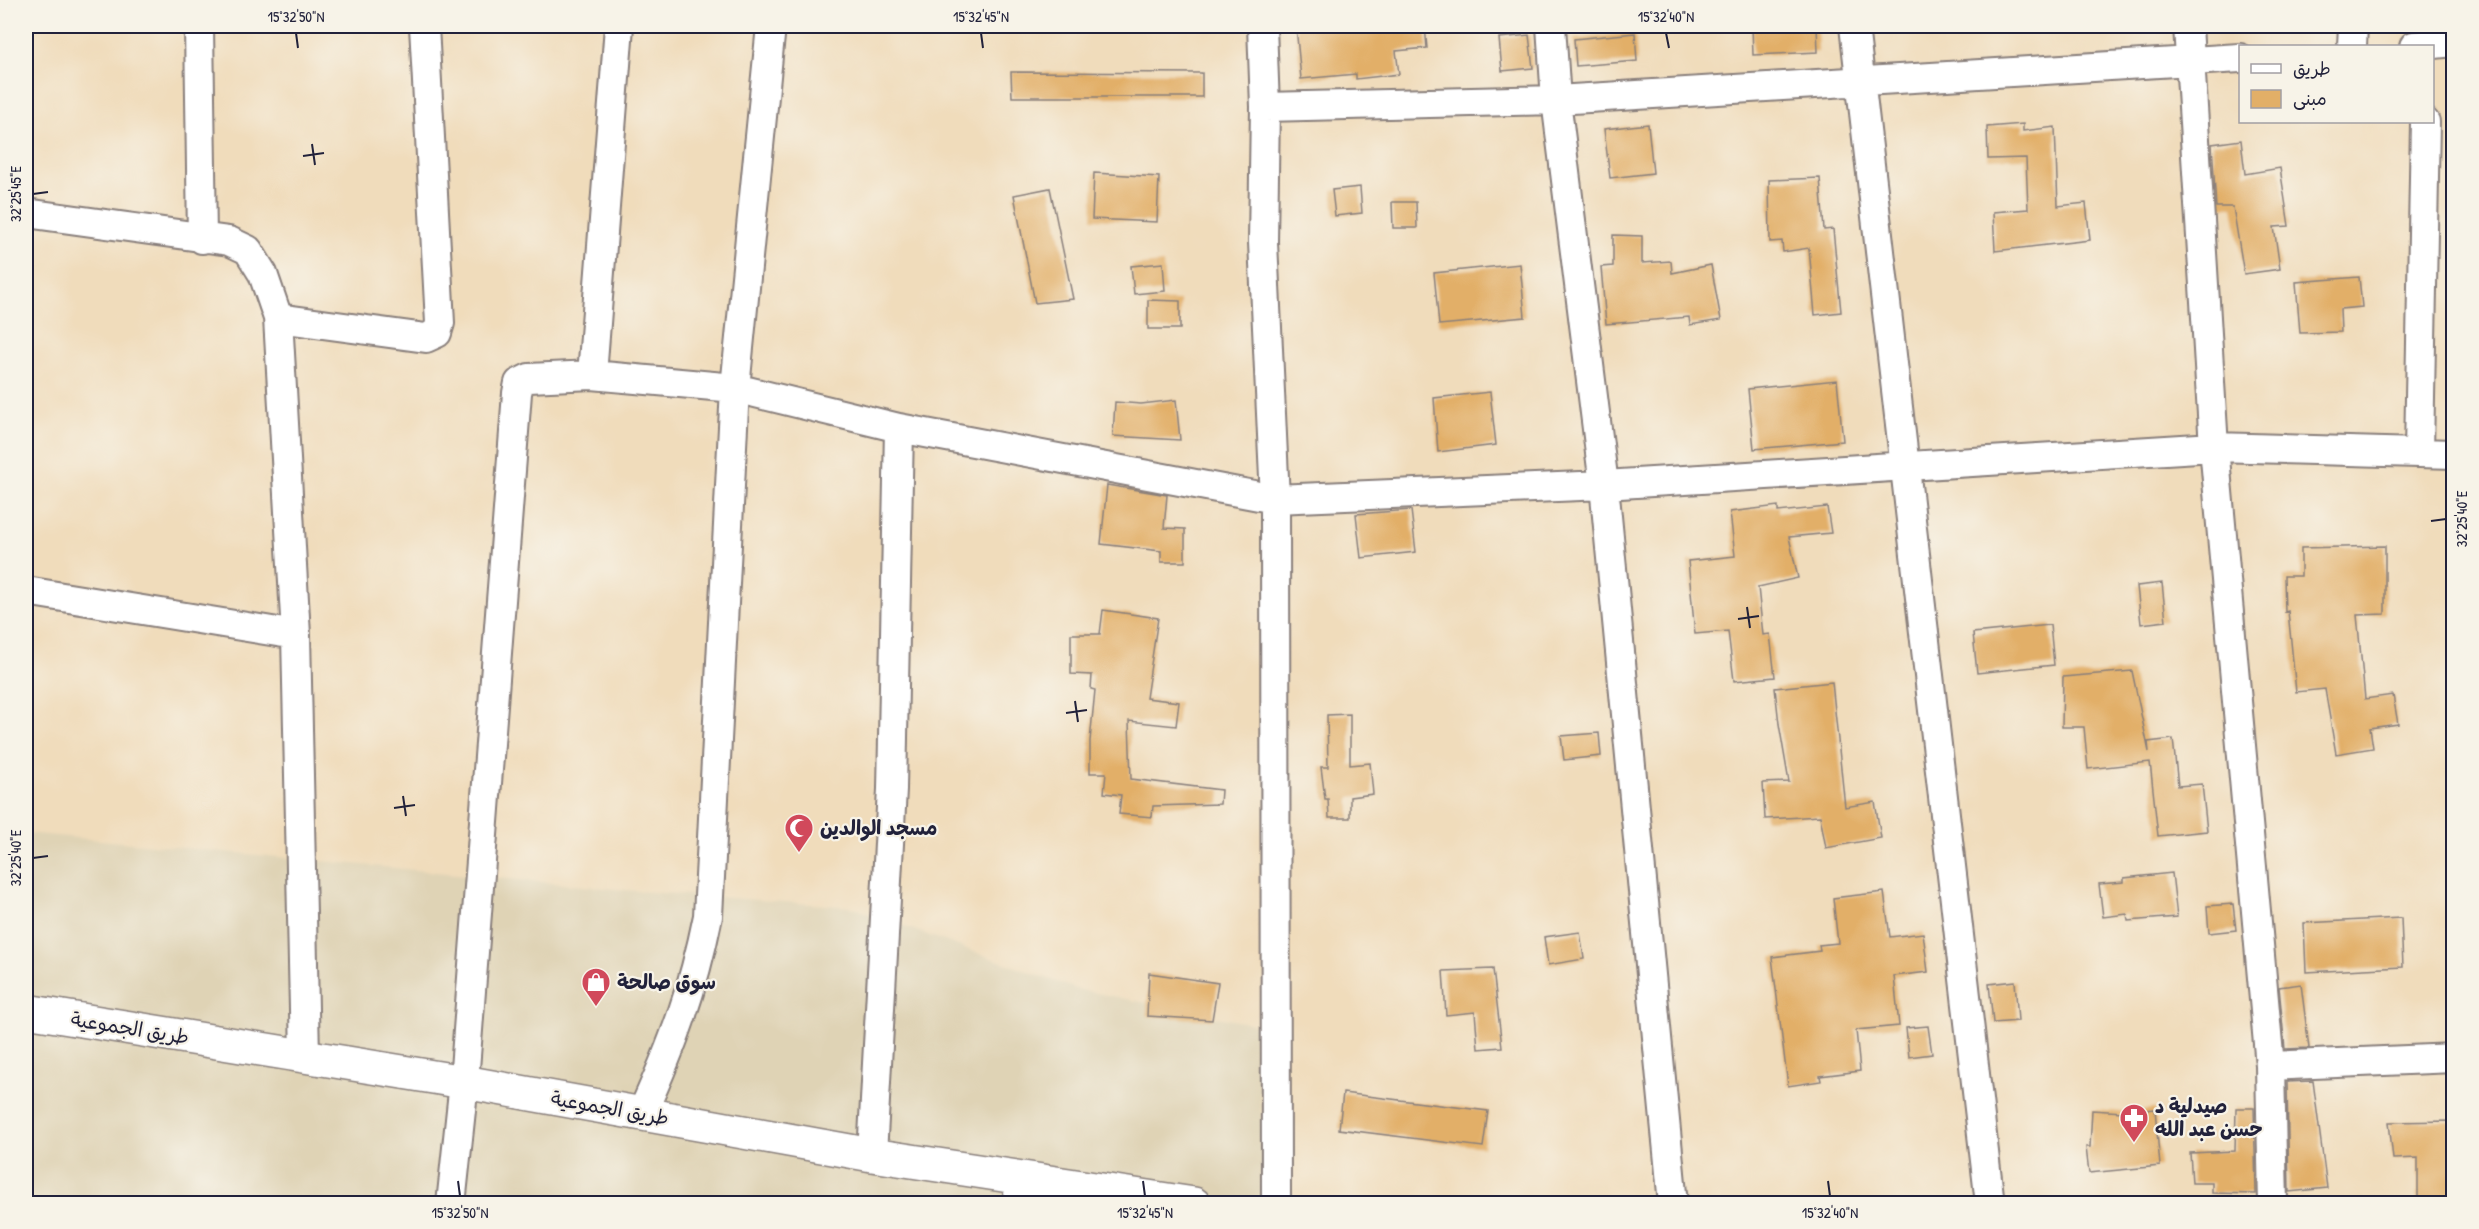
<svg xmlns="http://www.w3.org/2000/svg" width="2479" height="1229" viewBox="0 0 2479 1229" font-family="'Patrick Hand','Playpen Sans Arabic',sans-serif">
  <rect width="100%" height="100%" fill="#f7f3e8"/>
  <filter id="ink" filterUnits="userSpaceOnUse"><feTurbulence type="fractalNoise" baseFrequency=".0167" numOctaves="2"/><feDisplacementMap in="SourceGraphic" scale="12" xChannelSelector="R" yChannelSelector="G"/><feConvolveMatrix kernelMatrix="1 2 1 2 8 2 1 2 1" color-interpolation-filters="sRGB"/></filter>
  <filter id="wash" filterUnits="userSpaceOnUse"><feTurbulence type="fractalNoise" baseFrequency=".008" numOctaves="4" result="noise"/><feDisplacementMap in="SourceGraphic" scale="24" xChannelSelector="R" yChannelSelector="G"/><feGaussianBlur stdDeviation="1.35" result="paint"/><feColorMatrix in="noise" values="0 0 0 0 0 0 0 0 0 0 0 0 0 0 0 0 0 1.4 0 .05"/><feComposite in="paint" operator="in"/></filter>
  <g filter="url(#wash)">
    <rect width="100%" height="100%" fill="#f0dcbb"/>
    <path fill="#dfd3b5" d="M 26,833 L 636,891 L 851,907 L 1076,989 L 1257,1025 L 1266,1058 L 1260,1097 L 1269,1203 L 26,1203 Z"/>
    <g id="blocks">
      <path fill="#e2af67" d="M 1296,26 L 1425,26 L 1427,48 L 1396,51 L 1399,74 L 1356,79 L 1356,74 L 1301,79 Z
        M 1752,26 L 1817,26 L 1818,52 L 1753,55 Z
        M 1635,33 L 1637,61 L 1576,66 L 1574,39 Z
        M 1529,35 L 1533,68 L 1502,71 L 1499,38 Z
        M 1011,72 L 1202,73 L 1202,97 L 1012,97 Z
        M 1648,124 L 1653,173 L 1610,178 L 1604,129 Z
        M 2023,124 L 2023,131 L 2055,127 L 2058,206 L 2086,203 L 2090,240 L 1995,251 L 1993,212 L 2028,209 L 2026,158 L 1988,159 L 1987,127 Z
        M 2241,140 L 2245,174 L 2280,168 L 2289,226 L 2274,227 L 2280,269 L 2244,274 L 2233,207 L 2216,207 L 2212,144 Z
        M 1094,173 L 1159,177 L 1157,222 L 1092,219 Z
        M 1820,178 L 1824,230 L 1833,229 L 1841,312 L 1815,315 L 1809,248 L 1783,252 L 1782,241 L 1770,242 L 1769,180 Z
        M 1360,187 L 1362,213 L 1335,216 L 1332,190 Z
        M 1050,188 L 1073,299 L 1035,303 L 1014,195 Z
        M 1392,202 L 1416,202 L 1417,228 L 1393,228 Z
        M 1613,235 L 1642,236 L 1642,263 L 1671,261 L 1672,273 L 1711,265 L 1721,320 L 1690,325 L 1689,317 L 1606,324 L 1601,267 L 1613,266 Z
        M 1163,263 L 1165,291 L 1134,294 L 1131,266 Z
        M 1520,264 L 1525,317 L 1439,325 L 1434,273 Z
        M 2359,277 L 2362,307 L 2340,309 L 2341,332 L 2300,333 L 2296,282 Z
        M 1148,300 L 1180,301 L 1180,329 L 1148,329 Z
        M 1837,380 L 1843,441 L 1754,449 L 1748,389 Z
        M 1490,392 L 1496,445 L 1438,452 L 1434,398 Z
        M 1176,400 L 1180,440 L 1113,436 L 1115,402 L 1141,404 Z
        M 1107,485 L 1167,495 L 1164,528 L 1185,529 L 1185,562 L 1161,562 L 1161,551 L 1101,544 Z
        M 1778,506 L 1778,512 L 1827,507 L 1831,533 L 1789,537 L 1798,578 L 1758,587 L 1763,635 L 1770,634 L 1775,677 L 1734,681 L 1728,631 L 1695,634 L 1688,561 L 1735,556 L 1730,512 Z
        M 1411,510 L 1416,552 L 1361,558 L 1356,514 Z
        M 2385,546 L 2385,614 L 2357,615 L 2365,699 L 2393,695 L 2398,724 L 2370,728 L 2373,748 L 2336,754 L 2325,689 L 2296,692 L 2288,611 L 2285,612 L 2284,576 L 2301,576 L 2301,548 Z
        M 2162,583 L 2166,621 L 2141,624 L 2137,586 Z
        M 1103,610 L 1158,618 L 1146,698 L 1179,702 L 1176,726 L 1129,721 L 1131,779 L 1221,790 L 1220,804 L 1153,806 L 1152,817 L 1119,814 L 1121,795 L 1104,793 L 1106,773 L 1090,773 L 1090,741 L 1095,690 L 1091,689 L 1092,675 L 1071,674 L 1071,634 L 1100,634 Z
        M 2050,625 L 2054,665 L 1977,673 L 1973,633 Z
        M 2132,671 L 2149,752 L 2148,742 L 2173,739 L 2178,786 L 2202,784 L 2207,831 L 2158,836 L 2150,762 L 2088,769 L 2084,727 L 2062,727 L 2063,677 Z
        M 1832,682 L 1845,807 L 1875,802 L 1881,838 L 1826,848 L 1820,816 L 1765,819 L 1763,783 L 1789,782 L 1779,724 L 1775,688 Z
        M 1350,714 L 1350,765 L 1370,763 L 1373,794 L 1350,797 L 1350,818 L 1329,818 L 1328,799 L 1325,799 L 1321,767 L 1328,767 L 1327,715 Z
        M 1599,733 L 1601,756 L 1564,760 L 1561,736 Z
        M 2172,873 L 2177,917 L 2128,921 L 2127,914 L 2103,917 L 2099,884 L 2124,882 L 2124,878 Z
        M 1884,892 L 1890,937 L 1923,933 L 1928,972 L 1894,976 L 1899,1026 L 1856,1030 L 1860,1071 L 1820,1076 L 1821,1081 L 1788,1086 L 1772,957 L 1820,951 L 1819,945 L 1838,943 L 1833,898 Z
        M 2233,904 L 2236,930 L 2209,933 L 2207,906 Z
        M 2401,918 L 2403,967 L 2306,972 L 2304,923 Z
        M 1580,932 L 1584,959 L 1548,965 L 1544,937 Z
        M 1493,969 L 1502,1047 L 1478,1049 L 1475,1012 L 1446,1015 L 1443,971 Z
        M 1149,973 L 1218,983 L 1212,1020 L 1147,1016 Z
        M 2015,981 L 2018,1021 L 1993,1023 L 1989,984 Z
        M 2301,984 L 2309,1048 L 2285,1049 L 2279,987 Z
        M 1928,1026 L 1932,1054 L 1909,1057 L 1906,1028 Z
        M 2313,1081 L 2327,1188 L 2289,1192 L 2287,1082 Z
        M 1343,1093 L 1488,1111 L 1483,1147 L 1339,1129 Z
        M 2236,1108 L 2254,1108 L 2256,1194 L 2212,1193 L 2212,1183 L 2192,1183 L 2190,1153 L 2235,1151 Z
        M 2155,1109 L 2160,1166 L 2089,1173 L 2086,1147 L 2090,1147 L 2092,1110 L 2123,1112 Z
        M 2453,1121 L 2453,1203 L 2418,1203 L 2418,1158 L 2393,1159 L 2389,1122 Z"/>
    </g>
  </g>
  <g filter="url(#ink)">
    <use href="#blocks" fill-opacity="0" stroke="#897f7b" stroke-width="1.5"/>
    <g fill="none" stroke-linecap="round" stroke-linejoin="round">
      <g stroke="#897f7b" stroke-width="32">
        <path id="minor" d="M 199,26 L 202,239
          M 1262,26 L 1265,107 L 1263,242 L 1275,499 L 1276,1204
          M 1551,26 L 1556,100 L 1604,485 L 1673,1204
          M 1854,26 L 1990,1204
          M 2188,26 L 2214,447 L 2270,1066 L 2273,1204
          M 2352,46 L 2353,26
          M 2414,46 L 2454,42
          M 1265,107 L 1556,100 L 2240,58
          M 26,213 L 229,241 L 248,250 L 263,274 L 278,318 L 296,635 L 305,1056
          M 278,318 L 426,338 L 437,333 L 440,323 L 424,26
          M 592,375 L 619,26
          M 2419,453 L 2425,122
          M 26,591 L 296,635
          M 2270,1066 L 2454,1058
          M 642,1113 C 673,1045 693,991 708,916 L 735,388 L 771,26
          M 872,1155 L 892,789 L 899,428
          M 451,1204 L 464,1082 L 517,393 L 519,383 L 529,378 L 592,375 L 735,388 L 899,428 L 1275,499 L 1604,485 L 2214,447 L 2454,454
          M 1017,1204 L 1020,1179"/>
      </g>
      <g stroke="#897f7b" stroke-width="36">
        <path id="secondary" d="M 26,1011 L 464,1082 L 872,1155 L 1194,1204"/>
      </g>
      <use href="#minor" stroke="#fff" stroke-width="28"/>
      <use href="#secondary" stroke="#fff" stroke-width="33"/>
    </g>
  </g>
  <path fill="none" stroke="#22223b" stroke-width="2" d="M 296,33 L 298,48M 981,33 L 983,48M 1666,33 L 1669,48M 312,144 L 315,165M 303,156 L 324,153M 33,194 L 48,192M 2431,521 L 2446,519M 1747,607 L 1750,628M 1738,619 L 1759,616M 1075,701 L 1078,722M 1066,713 L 1087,710M 403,796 L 406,816M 394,808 L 415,805M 33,858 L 48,856M 458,1181 L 460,1196M 1143,1181 L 1145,1196M 1828,1181 L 1830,1196"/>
  <defs>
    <g id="mosque-pin" transform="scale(1.5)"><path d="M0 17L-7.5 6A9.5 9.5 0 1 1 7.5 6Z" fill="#d1495b" stroke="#f7f3e8"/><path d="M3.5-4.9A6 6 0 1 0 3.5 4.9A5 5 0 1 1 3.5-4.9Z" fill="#fff"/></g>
    <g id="shop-pin" transform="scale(1.5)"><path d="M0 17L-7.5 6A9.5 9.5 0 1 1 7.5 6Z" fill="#d1495b" stroke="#f7f3e8"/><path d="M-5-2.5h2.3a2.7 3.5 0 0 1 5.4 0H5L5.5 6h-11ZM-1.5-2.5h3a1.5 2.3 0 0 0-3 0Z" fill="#fff"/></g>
    <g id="pharmacy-pin" transform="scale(1.5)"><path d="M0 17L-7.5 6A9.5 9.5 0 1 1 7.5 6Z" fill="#d1495b" stroke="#f7f3e8"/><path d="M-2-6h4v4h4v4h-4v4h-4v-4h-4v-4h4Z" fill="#fff"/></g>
  </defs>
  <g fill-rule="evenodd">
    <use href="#mosque-pin" x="799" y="828"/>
    <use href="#shop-pin" x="596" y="982"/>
    <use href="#pharmacy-pin" x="2134" y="1118"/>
  </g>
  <g text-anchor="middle" stroke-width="4.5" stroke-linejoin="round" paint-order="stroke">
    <g font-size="20" font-weight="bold" fill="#22223b" stroke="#f7f3e8" text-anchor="start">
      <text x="820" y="835">مسجد الوالدين</text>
      <text x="617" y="989">سوق صالحة</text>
      <text x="2155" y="1113">صيدلية د<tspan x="2155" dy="23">حسن عبد الله</tspan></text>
    </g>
    <g font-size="20" fill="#22223b" stroke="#f7f3e8">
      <text transform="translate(130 1028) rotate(9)" y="7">طريق الجموعية</text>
      <text transform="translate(610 1108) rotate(10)" y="7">طريق الجموعية</text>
    </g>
  </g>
  <rect width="2479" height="1229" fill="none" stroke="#f7f3e8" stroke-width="66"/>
  <rect x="2239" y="45" width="195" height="78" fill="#f7f3e8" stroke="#a29fa3" stroke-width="1.5"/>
  <rect x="2251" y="64" width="30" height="9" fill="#ffffff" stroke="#a29fa3" stroke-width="1.5"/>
  <text x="2293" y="75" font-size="18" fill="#22223b">طريق</text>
  <rect x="2251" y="90" width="30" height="18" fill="#e2af67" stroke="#a29fa3" stroke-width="1.5"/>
  <text x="2293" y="105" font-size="18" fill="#22223b">مبنى</text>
  <rect x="33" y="33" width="2413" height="1163" fill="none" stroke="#22223b" stroke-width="2"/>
  <g font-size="15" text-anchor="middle" fill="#22223b">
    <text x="296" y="22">15°32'50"N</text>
    <text x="981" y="22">15°32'45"N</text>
    <text x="1666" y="22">15°32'40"N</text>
    <text transform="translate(16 194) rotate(-90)" y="5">32°25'45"E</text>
    <text transform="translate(2462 519) rotate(-90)" y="5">32°25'40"E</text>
    <text transform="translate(16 858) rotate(-90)" y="5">32°25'40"E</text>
    <text x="460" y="1218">15°32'50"N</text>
    <text x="1145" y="1218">15°32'45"N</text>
    <text x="1830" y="1218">15°32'40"N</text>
  </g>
</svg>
